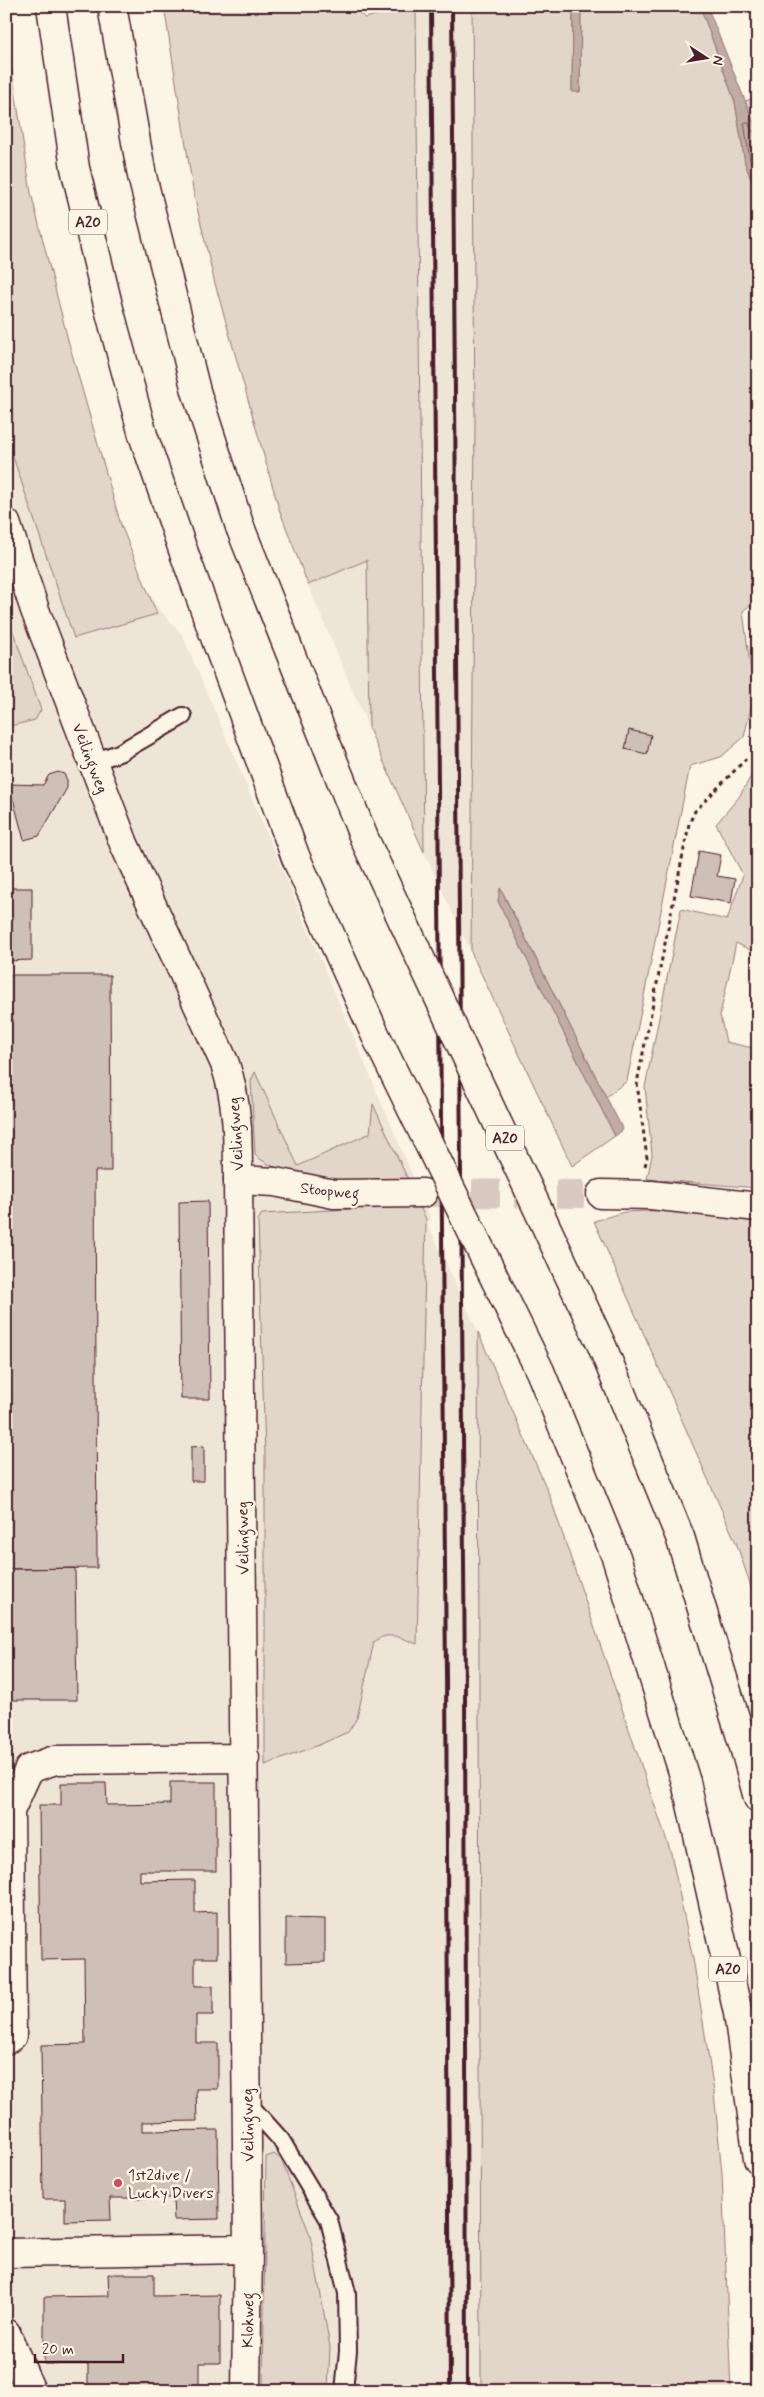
<svg xmlns="http://www.w3.org/2000/svg" width="764" height="2397" viewBox="0 0 764 2397" font-family="Mynerve,sans-serif">
  <rect width="100%" height="100%" fill="#fcf5e5"/>
  <filter id="ink" filterUnits="userSpaceOnUse"><feTurbulence type="fractalNoise" baseFrequency=".02" numOctaves="2"/><feDisplacementMap in="SourceGraphic" scale="10" xChannelSelector="R" yChannelSelector="G"/><feConvolveMatrix kernelMatrix="1 2 1 2 8 2 1 2 1" color-interpolation-filters="sRGB"/></filter>
  <g filter="url(#ink)">
    <path fill="#eee5d7" d="M 416,6 L 472,6 L 475,420 L 471,952 L 424,852 Z
      M 6,134 L 125,573 L 182,634 L 432,1221 L 426,1220 L 478,1332 L 481,2391 L 6,2391 Z
      M 367,560 L 369,729 L 308,585 Z"/>
    <path fill="#e2d5ca" stroke="#967a7a" d="M 164,6 L 352,6 L 365,18 L 406,6 L 416,6 L 424,852 L 369,729 L 367,560 L 308,585 L 279,509 L 214,280 L 193,190 Z
      M 472,6 L 573,6 L 572,92 L 580,91 L 581,6 L 700,6 L 735,102 L 745,163 L 758,198 L 758,605 L 748,607 L 743,611 L 754,695 L 744,737 L 721,757 L 690,766 L 627,1081 L 606,1097 L 501,889 L 498,901 L 615,1136 L 572,1166 L 471,952 L 475,420 Z
      M 6,32 L 31,193 L 68,340 L 121,525 L 157,614 L 74,638 L 6,436 Z
      M 758,97 L 758,133 L 745,101 Z
      M 6,612 L 41,710 L 35,720 L 6,727 Z
      M 758,764 L 758,950 L 750,950 L 736,943 L 720,1015 L 726,1042 L 758,1049 L 758,1188 L 647,1179 L 652,1155 L 645,1087 L 681,909 L 727,920 L 743,875 L 716,824 L 739,797 Z
      M 255,1072 L 298,1166 L 370,1133 L 373,1104 L 411,1186 C 388,1185 364,1187 341,1184 C 320,1181 267,1170 255,1154 L 251,1081 Z
      M 419,1205 L 426,1219 L 417,1644 C 401,1638 388,1630 374,1642 L 357,1718 L 348,1732 L 319,1745 L 265,1765 L 265,1456 L 258,1220 L 262,1214 Z
      M 672,1210 L 758,1222 L 757,1605 L 737,1545 L 594,1221 L 624,1212 Z
      M 478,1332 L 549,1494 L 671,1853 L 694,1964 L 714,2092 L 722,2173 L 731,2391 L 481,2391 Z
      M 274,2154 L 281,2159 L 310,2235 L 330,2347 L 328,2391 L 263,2391 L 266,2157 Z"/>
    <path fill="#c0aca5" stroke="#917474" d="M 573,6 L 581,6 L 580,92 L 572,92 Z
      M 700,6 L 707,6 L 758,133 L 758,198 L 745,163 L 735,102 Z
      M 500,888 L 623,1130 L 615,1136 L 498,901 Z"/>
    <g fill="none" stroke-linecap="round" stroke-linejoin="round">
      <path stroke="#79575c" stroke-width="1" d="M 758,133 L 752,131 L 748,122 L 744,123 L 750,161 L 758,184"/>
    </g>
    <path fill="#cfc0b7" stroke="#4a1f2b" d="M 629,730 L 651,735 L 647,754 L 625,749 Z
      M 58,772 L 64,774 L 67,780 L 67,788 L 39,836 L 24,840 L 9,784 L 43,785 L 49,775 Z
      M 699,851 L 721,855 L 717,876 L 735,879 L 731,903 L 691,896 Z
      M 6,888 L 32,888 L 32,960 L 6,961 Z
      M 6,975 L 110,975 L 111,1171 L 95,1171 L 97,1568 L 6,1569 Z
      M 208,1201 L 210,1399 L 181,1399 L 179,1202 Z
      M 204,1446 L 204,1481 L 191,1481 L 191,1447 Z
      M 75,1568 L 77,1700 L 6,1700 L 6,1569 Z
      M 170,1782 L 216,1782 L 216,1871 L 140,1871 L 140,1881 L 195,1880 L 195,1913 L 217,1912 L 217,1958 L 195,1958 L 195,1986 L 213,1986 L 213,2015 L 196,2015 L 196,2043 L 218,2043 L 218,2089 L 196,2089 L 197,2121 L 142,2122 L 142,2131 L 218,2130 L 219,2219 L 174,2220 L 173,2198 L 110,2198 L 111,2220 L 65,2221 L 65,2199 L 43,2199 L 41,2045 L 85,2044 L 84,1959 L 41,1960 L 39,1805 L 61,1805 L 61,1783 L 106,1783 L 107,1805 L 170,1804 Z
      M 286,1918 L 325,1919 L 325,1962 L 286,1963 Z
      M 108,2274 L 154,2274 L 154,2296 L 220,2295 L 220,2363 L 199,2363 L 199,2391 L 88,2391 L 88,2364 L 44,2364 L 44,2297 L 109,2296 Z"/>
    <g fill="none" stroke-linecap="round" stroke-linejoin="round">
      <path stroke="#d8cac0" stroke-width="28" stroke-dasharray="28 14" stroke-linecap="butt" d="M 430,1193 L 601,1194"/>
      <g stroke="#4a1f2b" stroke-width="20">
        <path id="service" d="M 92,762 L 119,753 L 183,716
          M 247,2102 L 281,2140 L 329,2220 L 347,2293 L 348,2351 L 344,2391"/>
      </g>
      <g stroke="#4a1f2b" stroke-width="31">
        <path id="minor" d="M 6,2040 L 12,2036 L 10,1811 L 29,1769 L 55,1760 L 245,1758
          M 6,2253 L 248,2249 L 238,1180
          M 6,2333 L 31,2391
          M 246,2391 L 248,2249"/>
      </g>
      <g stroke="#4a1f2b" stroke-width="31">
        <path id="tertiary" d="M 6,523 L 35,610 L 124,844 L 225,1064 C 238,1102 238,1140 238,1180 L 275,1182 L 334,1194 L 423,1193
          M 601,1194 L 651,1195 L 758,1207"/>
      </g>
      <g stroke="#4a1f2b" stroke-width="31">
        <path id="motorway" d="M 51,6 L 75,168 L 108,305 L 143,435 L 184,553
          M 112,6 L 142,176 L 196,391 L 240,527
          M 747,1757 L 758,1798
          M 686,1782 L 738,2013 L 758,2159"/>
      </g>
      <path stroke="#4a1f2b" stroke-width="3" stroke-dasharray="4 4" stroke-linecap="butt" d="M 645,1166 L 647,1158 L 637,1083 L 689,824 L 695,811 L 746,759"/>
      <use href="#service" stroke="#fcf5e5" stroke-width="16"/>
      <use href="#minor" stroke="#fcf5e5" stroke-width="28"/>
      <use href="#tertiary" stroke="#fcf5e5" stroke-width="28"/>
      <use href="#motorway" stroke="#fcf5e5" stroke-width="28"/>
      <path stroke="#4a1f2b" stroke-width="4" d="M 431,6 L 446,1676 L 450,2391
        M 452,6 L 465,1692 L 467,2391"/>
      <g stroke="#4a1f2b" stroke-width="31" stroke-linecap="butt">
        <path id="motorway-bridge" d="M 240,527 L 364,838 L 602,1346 L 680,1537 L 747,1757
          M 184,553 L 296,858 L 375,1034 L 540,1371 L 616,1557 L 686,1782"/>
      </g>
      <use href="#motorway-bridge" stroke="#fcf5e5" stroke-width="28"/>
    </g>
  </g>
  <circle fill="#d1495b" stroke="#fcf5e5" stroke-width="2" cx="118" cy="2183" r="5"/>
  <g text-anchor="middle" stroke-width="5" stroke-linejoin="round" paint-order="stroke">
    <g fill="#fcf5e5" stroke="#7f5f63" stroke-width="1">
      <rect x="69" y="209.5" width="38" height="25" rx="4"/>
      <rect x="486" y="1125.5" width="38" height="25" rx="4"/>
      <rect x="709" y="1956.5" width="38" height="25" rx="4"/>
    </g>
    <g font-size="15" font-weight="bold" fill="#4a1f2b">
      <text x="88" y="227">A20</text>
      <text x="505" y="1143">A20</text>
      <text x="728" y="1974">A20</text>
    </g>
    <g font-size="16" fill="#4a1f2b" stroke="#fcf5e5">
      <text transform="translate(91 758) rotate(69)" y="6">Veilingweg</text>
      <text transform="translate(235 1134) rotate(-94)" y="6">Veilingweg</text>
      <text transform="translate(330 1190) rotate(6)" y="6">Stoopweg</text>
      <text transform="translate(242 1538) rotate(-91)" y="6">Veilingweg</text>
      <text transform="translate(247 2125) rotate(-91)" y="6">Veilingweg</text>
      <text transform="translate(247 2320) rotate(-89)" y="6">Klokweg</text>
    </g>
    <g font-size="16" fill="#4a1f2b" stroke="#fcf5e5" text-anchor="start">
      <text x="128" y="2180">1st2dive /<tspan x="128" dy="18">Lucky Divers</tspan></text>
    </g>
  </g>
  <rect width="764" height="2397" fill="none" stroke="#fcf5e5" stroke-width="25"/>
  <rect x="12" y="12" width="739" height="2372" fill="none" stroke="#4a1f2b" stroke-width="2" filter="url(#ink)"/>
  <g transform="translate(706 58) rotate(102)" stroke="#fcf5e5" stroke-width="4" paint-order="stroke">
  <path d="M0-4L9 19L0 12L-9 19Z" fill="#4a1f2b"/>
  <text y="-8" font-size="14" font-weight="bold" text-anchor="middle" fill="#4a1f2b">N</text>
  </g>
  <path d="M35 2354v8h88v-8" fill="none" stroke="#4a1f2b" stroke-width="2.5"/>
  <text x="42" y="2354" font-size="15" fill="#4a1f2b" stroke="#fcf5e5" stroke-width="4" paint-order="stroke">20 m</text>
</svg>
